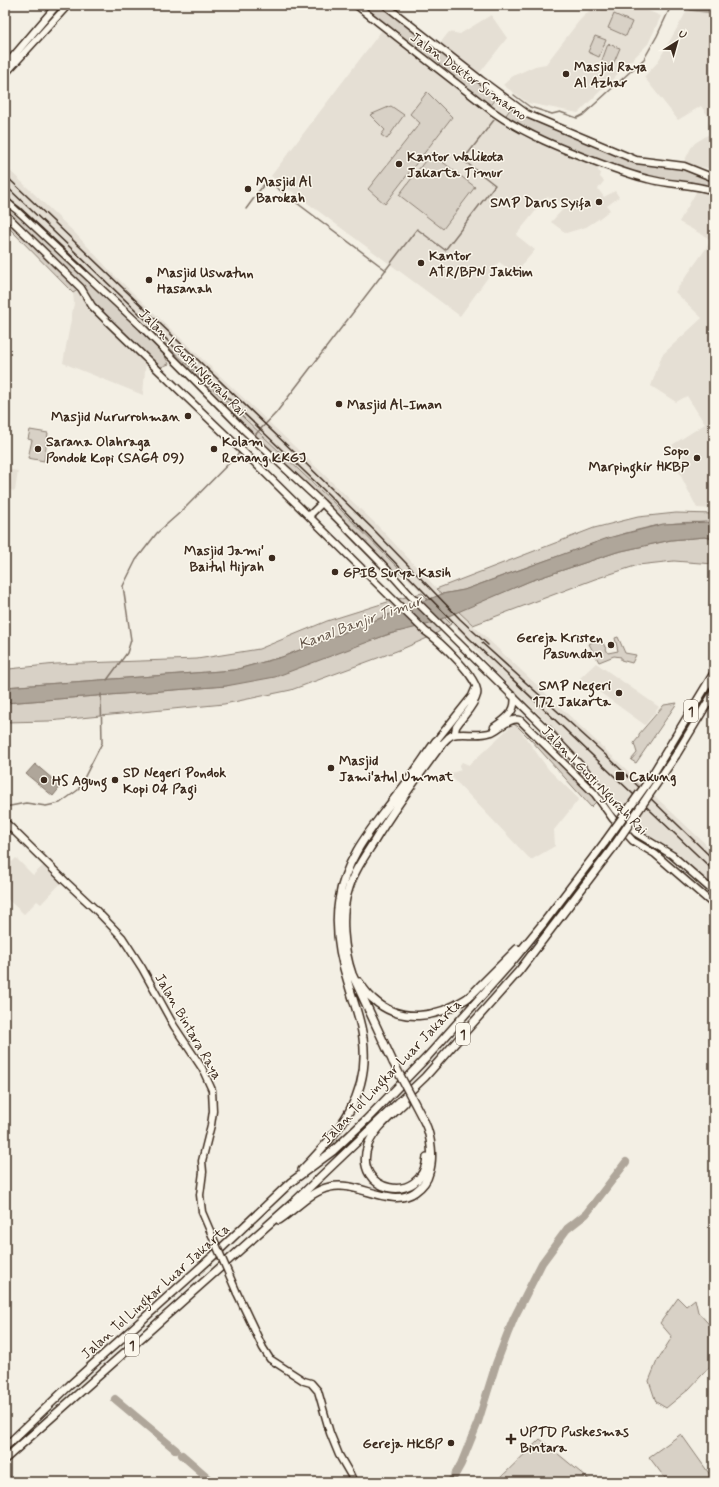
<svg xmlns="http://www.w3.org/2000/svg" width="719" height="1487" viewBox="0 0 719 1487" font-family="Mynerve,sans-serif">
  <rect width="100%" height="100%" fill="#f3efe4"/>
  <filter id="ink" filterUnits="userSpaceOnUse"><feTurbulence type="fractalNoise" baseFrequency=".025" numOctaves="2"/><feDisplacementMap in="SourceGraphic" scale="8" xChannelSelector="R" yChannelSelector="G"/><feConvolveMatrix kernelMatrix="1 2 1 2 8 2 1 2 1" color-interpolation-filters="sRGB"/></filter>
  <g filter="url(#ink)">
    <path fill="#e5dfd4" d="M 604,5 L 634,5 L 661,16 L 648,44 L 578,113 L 528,103 L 503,85 L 513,76 L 535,66 L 546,64 L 579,21 L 593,7 L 600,12 Z
      M 398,9 L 440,43 L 449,32 L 460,34 L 491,15 L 507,38 L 478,75 L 519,105 L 576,135 L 607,148 L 598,171 L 601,173 L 600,177 L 604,181 L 598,189 L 604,197 L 615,191 L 619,197 L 607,206 L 610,210 L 597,220 L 586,227 L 566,233 L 551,222 L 566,206 L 575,207 L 547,197 L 516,235 L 535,250 L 515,273 L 499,262 L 460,316 L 271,176 Z
      M 688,9 L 714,13 L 714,124 L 701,106 L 678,120 L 644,77 L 657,63 Z
      M 714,129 L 714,169 L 694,166 L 682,166 L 691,148 L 695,143 L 711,133 Z
      M 5,166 L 75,233 L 113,274 L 376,524 L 458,611 L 714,852 L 714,892 L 626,822 L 598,782 L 570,751 L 550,725 L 495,672 L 460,632 L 331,500 L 153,332 L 142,327 L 5,202 Z
      M 699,187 L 714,191 L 714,509 L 697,508 L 677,468 L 681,458 L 672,445 L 705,424 L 687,396 L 676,402 L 651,386 L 662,355 L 702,318 L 675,292 L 712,240 L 679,222 Z
      M 81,288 L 146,358 L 143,395 L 63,363 L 74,303 L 73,293 Z
      M 5,469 L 18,471 L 15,491 L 5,489 Z
      M 596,663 L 659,707 L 645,725 L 580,678 Z
      M 512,725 L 517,726 L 549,770 L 579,799 L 554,830 L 555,846 L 531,860 L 449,774 L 461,770 L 459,766 L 462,762 L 469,765 Z
      M 6,855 L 12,862 L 16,858 L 33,875 L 45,864 L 62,882 L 41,904 L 37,901 L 24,914 L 5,897 L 5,856 Z"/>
    <path fill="#d8d1c6" stroke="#8a7e72" d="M 356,5 L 385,5 L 500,94 L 489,108 Z
      M 614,14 L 632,22 L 626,36 L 608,28 Z
      M 595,36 L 606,40 L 599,57 L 588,52 Z
      M 608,44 L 620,48 L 612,67 L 601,63 Z
      M 427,92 L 452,117 L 385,204 L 368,189 L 420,123 L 410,114 Z
      M 391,106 L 404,115 L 387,139 L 381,135 L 385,130 L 370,115 Z
      M 511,108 L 529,119 L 625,158 L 682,166 L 714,178 L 714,191 L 641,178 L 558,146 L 504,118 Z
      M 431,153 L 475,187 L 443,229 L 399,195 Z
      M 5,203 L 142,327 L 153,332 L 336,505 L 405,575 L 387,570 L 161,349 L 169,364 L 161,367 C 129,347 104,318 81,288 L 73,293 L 5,224 Z
      M 30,430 L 48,433 L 44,461 L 28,458 L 32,440 L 28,439 Z
      M 676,513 L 714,514 L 714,524 C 665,516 608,538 562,555 C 529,566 497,578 464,590 L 442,594 L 436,589 L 594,528 L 638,517 Z
      M 705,537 L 714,539 L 714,564 L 674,561 L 638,565 L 595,579 L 473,625 L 458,611 L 530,581 L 617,552 L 671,540 Z
      M 422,593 L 428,599 L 282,657 L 234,670 L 5,687 L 5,664 L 9,663 L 9,669 L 56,664 L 197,659 L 259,649 L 327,621 L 394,600 Z
      M 444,617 L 451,624 L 432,636 L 402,649 L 291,690 L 224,704 L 49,721 L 5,722 L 5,703 L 226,686 Z
      M 600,637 L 608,653 L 618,651 L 615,638 L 618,637 L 625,653 L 636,655 L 632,663 L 621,660 L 621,657 L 614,656 L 599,662 L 589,644 Z
      M 677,703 L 636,763 L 631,760 L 637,753 L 634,743 L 639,737 L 639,734 L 664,705 Z
      M 514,719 L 536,736 L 546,729 L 544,726 L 550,725 L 570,751 L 614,798 L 611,800 L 604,794 L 591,807 L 531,740 L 517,726 L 509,722 Z
      M 678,1298 L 686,1306 L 695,1299 L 698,1312 L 714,1330 L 714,1362 L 689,1389 L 666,1408 L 656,1402 L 649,1381 L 657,1361 L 672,1337 L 660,1323 Z
      M 681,1434 L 713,1479 L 708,1482 L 668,1482 L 649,1457 Z
      M 540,1439 L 592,1482 L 496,1482 Z"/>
    <path fill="#afa69a" stroke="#817468" d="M 706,522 L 714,524 L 714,539 L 705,537 L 671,540 L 617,552 L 530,581 L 430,624 L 389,634 L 275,677 L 226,686 L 5,703 L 5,687 L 234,670 L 282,657 L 442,594 L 464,590 L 608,538 L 663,524 Z
      M 35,764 L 61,786 L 53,796 L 26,774 Z"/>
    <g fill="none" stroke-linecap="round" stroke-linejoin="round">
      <path stroke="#817468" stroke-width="1.5" d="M 514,95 L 530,107 L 552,114 L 560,112 L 577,118 L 583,115 L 644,59 L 657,36 L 670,8
        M 246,209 L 265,183 L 269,182 L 386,270
        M 254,436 L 276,413 L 417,229 L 445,250 L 495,185 L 463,160 L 494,120
        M 244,448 L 252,439
        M 107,680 L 127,653 L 131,640 L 123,586 L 136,560 L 157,533 L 184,509 L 241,451
        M 5,807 L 26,803 L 46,806 L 60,803 L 78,790 L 102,743 L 101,694"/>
      <path stroke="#afa69a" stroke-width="8" d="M 692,7 L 714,10
        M 115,1399 L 176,1450
        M 182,1455 L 213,1482
        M 451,1482 L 461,1464 L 478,1422 L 496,1364 L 507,1335 L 514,1318 L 542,1263 L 567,1229 L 586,1214 L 626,1162"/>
      <g stroke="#3b2a1e" stroke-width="9">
        <path id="primary" d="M 356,5 L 492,111 C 524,134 562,149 599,163 C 615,169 631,175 648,179 C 670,185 693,184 714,191
          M 385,5 L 481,80 L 527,114 L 636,160 L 684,166 L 714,178
          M 5,66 L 57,5
          M 5,74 L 68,5
          M 5,201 L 17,210 L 142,327 L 243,429 L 322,503 L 383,565 L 410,595 L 546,729 L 585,770 L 604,794 L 615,810 L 636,833 L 672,855 L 714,892
          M 5,214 L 81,288 L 92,306 L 106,320 L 254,462 L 425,631 C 438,640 482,680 477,695 C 474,707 462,717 456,727 L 455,732 L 457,734
          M 309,516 L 322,503
          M 475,689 L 472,696 L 436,741 L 441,745 L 448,738 L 452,735 C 465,732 478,737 492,732 C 500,728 511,717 520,720 L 595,794 L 613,819 L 633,841 L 655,854 L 714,905
          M 494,727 C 506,719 517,711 514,696
          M 5,822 L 66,882 L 95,909 L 122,937 L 142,968 L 174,1026 L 202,1068 L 212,1090 L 213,1111 L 211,1125 L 202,1161 L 203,1172 L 200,1195 L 202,1212 L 211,1233
          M 237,1293 L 263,1348 L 270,1359 L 304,1381 L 311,1383 L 318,1391 L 330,1433 L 339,1455 L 350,1474 L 354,1482"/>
      </g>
      <g stroke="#3b2a1e" stroke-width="10">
        <path id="motorway" d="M 668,749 L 714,673
          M 676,755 L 714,692
          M 359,982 C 363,988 367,994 373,999 C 400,1024 437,1018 466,999 C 472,995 477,989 482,984 C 494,972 505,961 517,949
          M 393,1062 L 352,974 C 344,951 340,915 348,891 C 353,872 365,856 375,840 C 395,807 418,776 441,745
          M 404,1103 C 392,1115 374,1129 368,1145 C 351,1193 423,1207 427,1157
          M 302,1170 C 339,1132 371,1095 363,1038 C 361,1021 354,1003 349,986 C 340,958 334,929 339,900 C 345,858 373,827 397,795 C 411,778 423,759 436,741
          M 279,1220 C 295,1210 310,1191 330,1187 C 357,1180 391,1209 415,1192 C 422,1187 427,1182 429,1173 C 434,1158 431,1136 425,1123
          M 5,1447 L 70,1385 L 213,1256 L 291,1182 L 333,1151 L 366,1120 L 428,1056 L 510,964 L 545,921 L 605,842
          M 5,1459 L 295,1201 L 425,1077 L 519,971 L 612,849"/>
      </g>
      <use href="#primary" stroke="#fbf7ec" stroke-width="6"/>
      <use href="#motorway" stroke="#fbf7ec" stroke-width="7"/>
      <path stroke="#3b2a1e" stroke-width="1.5" d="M 5,175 L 294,452 L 376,532 L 460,619 L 488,645
        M 5,185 L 328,494 L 470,639 L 714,871
        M 5,195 L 93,277
        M 482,643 L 609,758 L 714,860"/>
      <g stroke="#3b2a1e" stroke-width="9" stroke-linecap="butt">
        <path id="primary-bridge" d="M 211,1233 L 237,1293"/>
      </g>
      <g stroke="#3b2a1e" stroke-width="10" stroke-linecap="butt">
        <path id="motorway-bridge" d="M 605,842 L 648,782 L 668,749
          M 612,849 L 676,755
          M 393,1062 L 425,1123"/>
      </g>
      <use href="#primary-bridge" stroke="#fbf7ec" stroke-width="6"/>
      <use href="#motorway-bridge" stroke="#fbf7ec" stroke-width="7"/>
    </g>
  </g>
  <g fill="#3b2a1e" stroke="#fbf7ec" stroke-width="1.5">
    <circle cx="566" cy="74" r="4"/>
    <circle cx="399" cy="164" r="4"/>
    <circle cx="248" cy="189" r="4"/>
    <circle cx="599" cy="202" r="4"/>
    <circle cx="421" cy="263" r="4"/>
    <circle cx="149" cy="280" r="4"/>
    <circle cx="339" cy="404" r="4"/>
    <circle cx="188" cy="416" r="4"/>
    <circle cx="38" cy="449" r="4"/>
    <circle cx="214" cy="449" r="4"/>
    <circle cx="697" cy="458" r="4"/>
    <circle cx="272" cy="558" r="4"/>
    <circle cx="335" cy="572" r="4"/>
    <circle cx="611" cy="645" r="4"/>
    <circle cx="619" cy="693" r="4"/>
    <circle cx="331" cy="768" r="4"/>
    <rect x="615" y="771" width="10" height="10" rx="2"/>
    <circle cx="44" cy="780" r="4"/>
    <circle cx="115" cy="780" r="4"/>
    <path d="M509 1433h4v4h4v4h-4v4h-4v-4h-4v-4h4z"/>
    <circle cx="451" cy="1443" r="4"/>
  </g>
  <g text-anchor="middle" stroke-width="3" stroke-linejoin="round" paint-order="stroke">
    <g fill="#fbf7ec" stroke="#75685c" stroke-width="1">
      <rect x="684" y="700" width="14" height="22" rx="3"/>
      <rect x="456" y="1023" width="14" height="22" rx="3"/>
      <rect x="125" y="1334" width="14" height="22" rx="3"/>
    </g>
    <g font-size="13" font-weight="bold" fill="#3b2a1e">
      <text x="691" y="716">1</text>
      <text x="463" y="1039">1</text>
      <text x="132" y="1350">1</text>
    </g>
    <g font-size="14" font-weight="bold" fill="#3b2a1e" stroke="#fbf7ec" text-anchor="start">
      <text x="574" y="71">Masjid Raya<tspan x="574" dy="16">Al Azhar</tspan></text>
      <text x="407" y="161">Kantor Walikota<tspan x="407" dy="16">Jakarta Timur</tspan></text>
      <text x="256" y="186">Masjid Al<tspan x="256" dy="16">Barokah</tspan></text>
      <text x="591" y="207" text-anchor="end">SMP Darus Syifa</text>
      <text x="429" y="260">Kantor<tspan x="429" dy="16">ATR/BPN Jaktim</tspan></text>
      <text x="157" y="277">Masjid Uswatun<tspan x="157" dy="16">Hasanah</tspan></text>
      <text x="347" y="409">Masjid Al-Iman</text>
      <text x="180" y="421" text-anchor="end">Masjid Nururrohman</text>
      <text x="46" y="446">Sarana Olahraga<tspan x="46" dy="16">Pondok Kopi (SAGA 09)</tspan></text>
      <text x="222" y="446">Kolam<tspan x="222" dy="16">Renang KKGJ</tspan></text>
      <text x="689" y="455" text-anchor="end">Sopo<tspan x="689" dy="16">Marpingkir HKBP</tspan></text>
      <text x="264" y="555" text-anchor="end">Masjid Jami'<tspan x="264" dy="16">Baitul Hijrah</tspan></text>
      <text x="343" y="577">GPIB Surya Kasih</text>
      <text x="603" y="642" text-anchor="end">Gereja Kristen<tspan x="603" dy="16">Pasundan</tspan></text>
      <text x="611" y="690" text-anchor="end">SMP Negeri<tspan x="611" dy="16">172 Jakarta</tspan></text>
      <text x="339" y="765">Masjid<tspan x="339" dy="16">Jami'atul Ummat</tspan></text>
      <text x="123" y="777">SD Negeri Pondok<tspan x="123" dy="16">Kopi 04 Pagi</tspan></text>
      <text x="629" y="781">Cakung</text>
      <text x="52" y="785">HS Agung</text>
      <text x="520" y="1436">UPTD Puskesmas<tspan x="520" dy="16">Bintara</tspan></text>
      <text x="443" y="1448" text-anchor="end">Gereja HKBP</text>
    </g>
    <g font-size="14" fill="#3b2a1e" stroke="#fbf7ec">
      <text transform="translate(469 76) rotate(36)" y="5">Jalan Doktor Sumarno</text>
      <text transform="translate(193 362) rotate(45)" y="5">Jalan I Gusti Ngurah Rai</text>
      <text transform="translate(595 780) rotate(46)" y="5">Jalan I Gusti Ngurah Rai</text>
      <text transform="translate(189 1026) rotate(60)" y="5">Jalan Bintara Raya</text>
      <text transform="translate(391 1071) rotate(-46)" y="5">Jalan Tol Lingkar Luar Jakarta</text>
      <text transform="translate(155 1291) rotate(-42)" y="5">Jalan Tol Lingkar Luar Jakarta</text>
    </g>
    <g font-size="15" font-style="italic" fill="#645549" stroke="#fbf7ec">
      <text transform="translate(360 622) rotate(-20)" y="5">Kanal Banjir Timur</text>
    </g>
  </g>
  <rect width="719" height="1487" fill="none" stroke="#fbf7ec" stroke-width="20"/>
  <rect x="10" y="10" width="699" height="1467" fill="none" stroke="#3b2a1e" stroke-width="1.5" filter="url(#ink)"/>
  <g transform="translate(677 42) rotate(37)" stroke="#fbf7ec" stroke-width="3" paint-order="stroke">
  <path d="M0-3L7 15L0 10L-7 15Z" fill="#3b2a1e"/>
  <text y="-6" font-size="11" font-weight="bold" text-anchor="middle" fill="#3b2a1e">U</text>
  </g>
</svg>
